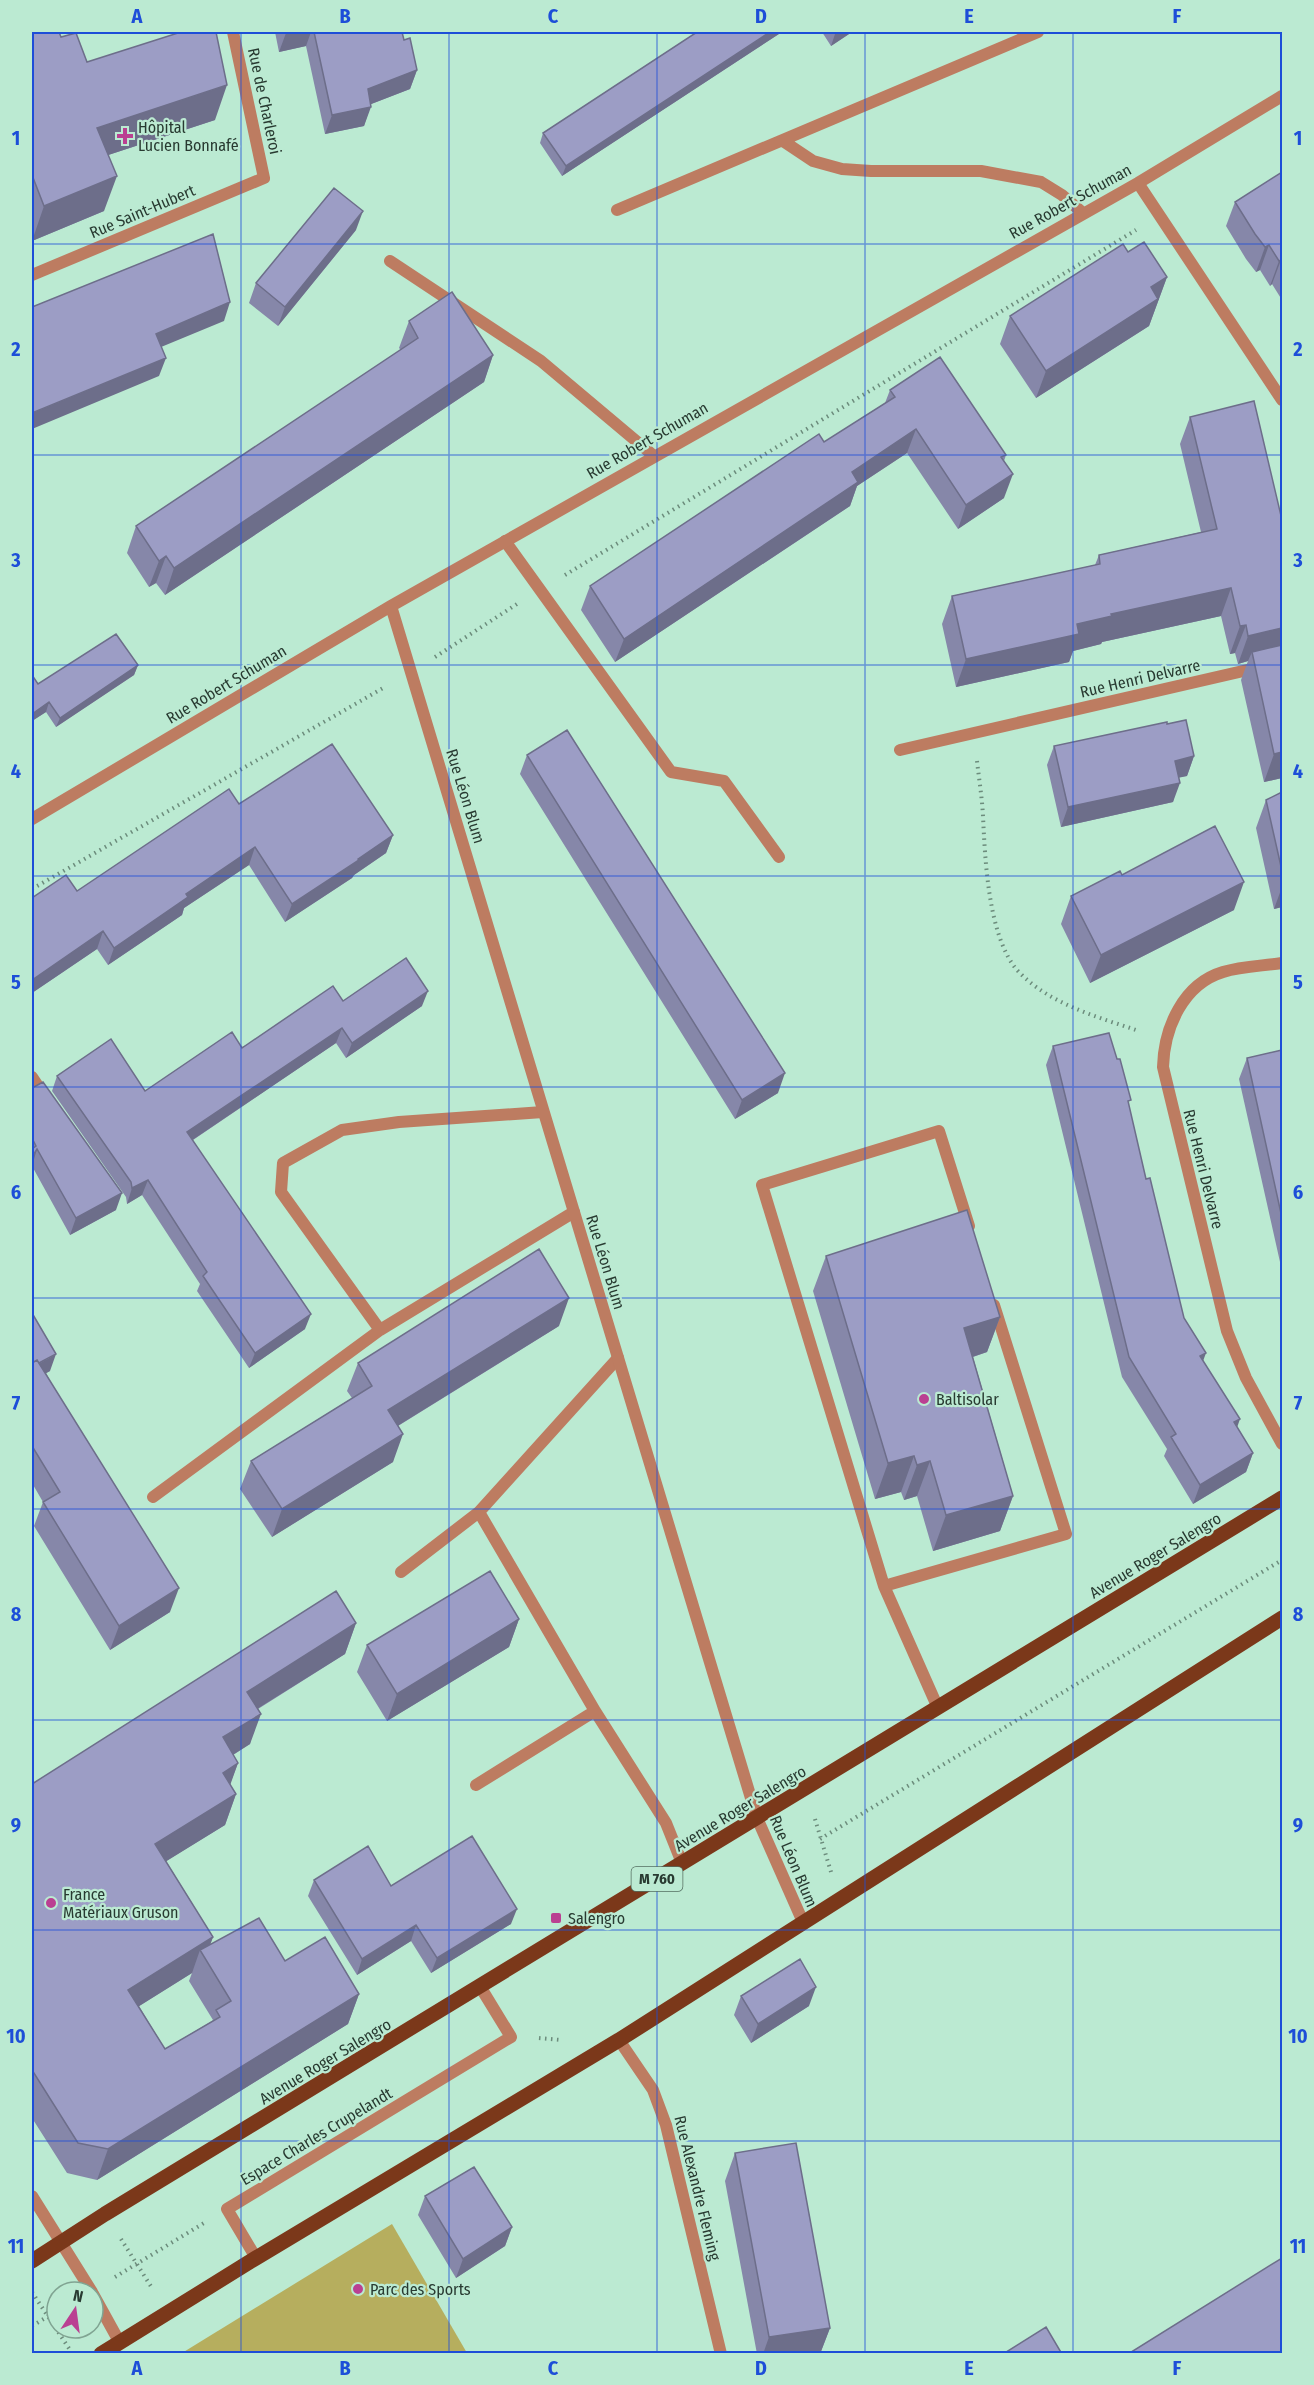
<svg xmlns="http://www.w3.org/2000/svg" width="1314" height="2385" viewBox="0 0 1314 2385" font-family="'Fira Sans Condensed',sans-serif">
  <rect width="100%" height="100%" fill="#bbead2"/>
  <path fill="#b6ae5e" d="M 392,2224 L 467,2353 L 182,2353 Z"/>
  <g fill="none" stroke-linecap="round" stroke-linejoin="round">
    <path stroke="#6c8c7c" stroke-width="4" stroke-dasharray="1.5 4.5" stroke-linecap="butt" d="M 565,575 L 1136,230
      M 435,657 L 517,604
      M 977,761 C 979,779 982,797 983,816 C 985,858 988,936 1017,970 C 1048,1004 1098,1017 1139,1031
      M 32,889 L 385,687
      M 815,1819 L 831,1872
      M 820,1839 L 1282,1560
      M 539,2038 L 561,2040
      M 121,2239 L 152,2288
      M 115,2277 L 204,2223
      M 32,2292 L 70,2350
      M 32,2326 L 57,2311"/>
    <path stroke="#bd7c61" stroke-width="12" d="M 505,541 L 671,772 L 724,781 L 779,857
      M 32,1077 L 46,1098
      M 380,1330 L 281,1192 L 283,1163 L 342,1130 L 399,1122 L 543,1112
      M 618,1358 L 479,1512 L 595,1711 L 666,1823 L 682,1863
      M 153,1497 L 380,1330 L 574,1212
      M 401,1572 L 479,1512
      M 884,1586 L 1066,1534 L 994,1305
      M 938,1708 L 884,1586 L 762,1185 L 939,1131 L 969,1226
      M 476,1785 L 595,1711
      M 619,2040 L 653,2090 L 666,2125 L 721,2354
      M 256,2258 L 227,2209 L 511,2037 L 481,1988"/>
    <path stroke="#bd7c61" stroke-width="12" d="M 783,141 L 813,161 L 842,169 L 871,171 L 981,171 L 1041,182 L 1062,195 L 1083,213
      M 1138,183 L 1282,400
      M 617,210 L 1038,32
      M 390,261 L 541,361 L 654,456
      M 32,275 L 264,178 L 233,32
      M 391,606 L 757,1818 L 803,1922
      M 900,750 L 1282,662
      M 32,819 L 391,606 L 1138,183 L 1282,96
      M 1282,963 C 1263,966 1242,966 1223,972 C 1183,984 1164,1028 1163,1067 L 1227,1331 L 1246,1378 L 1282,1444
      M 32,2196 L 92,2292
      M 93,2294 L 120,2343"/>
    <path stroke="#7b381a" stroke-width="15" d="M 32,2261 L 105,2214 C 499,1978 890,1737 1282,1498
      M 101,2354 L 256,2258 L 619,2040 L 1282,1618"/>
  </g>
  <path fill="#8687a9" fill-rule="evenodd" d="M 32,32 L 61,37 L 87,62 L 215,120 L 108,155 L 104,211 L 32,241 Z
    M 275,32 L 402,32 L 404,40 L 417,70 L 410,89 L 371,104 L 364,126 L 325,134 L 306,46 L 279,52 Z
    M 697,32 L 782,32 L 562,176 L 540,143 L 543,133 Z
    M 822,32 L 852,32 L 831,46 Z
    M 1282,172 L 1282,300 L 1272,284 L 1270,286 L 1260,270 L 1256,272 L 1246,259 L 1226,226 L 1235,202 Z
    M 356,230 L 278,326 L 249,303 L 256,283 Z
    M 1128,252 L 1167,277 L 1149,326 L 1036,398 L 1000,344 L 1010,316 Z
    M 409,321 L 493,355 L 484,382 L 165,595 L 156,583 L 149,587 L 127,553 L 136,526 L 401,350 L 399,348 Z
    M 890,390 L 1006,455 L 1004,461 L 1004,498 L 958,529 L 907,453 L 857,486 L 850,506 L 615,662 L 581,610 L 590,586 L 824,442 L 885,403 Z
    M 1190,417 L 1282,520 L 1282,778 L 1264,782 L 1241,680 L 1248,661 L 1238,664 L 1235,653 L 1230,654 L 1221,616 L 1102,642 L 1101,644 L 1073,651 L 1069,662 L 956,687 L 942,624 L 952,596 L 1095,565 L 1099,555 L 1201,532 L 1180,444 Z
    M 138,665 L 134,675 L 56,727 L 46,712 L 32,721 L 32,675 L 38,684 Z
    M 1167,724 L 1194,756 L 1187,776 L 1179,777 L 1173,802 L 1061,827 L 1047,765 L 1054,746 Z
    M 527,755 L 778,1093 L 735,1119 L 520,774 Z
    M 1282,792 L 1282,907 L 1274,909 L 1256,828 L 1266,800 Z
    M 239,804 L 393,835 L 386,853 L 354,875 L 352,878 L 285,922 L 249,865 L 184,908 L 182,915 L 108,965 L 97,949 L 32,993 L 32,898 L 77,891 Z
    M 1122,875 L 1234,910 L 1090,983 L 1061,924 L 1071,896 Z
    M 343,1001 L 422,1006 L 346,1058 L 336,1043 L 193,1140 L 305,1329 L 249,1368 L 197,1291 L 200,1284 L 142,1195 L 127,1204 L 126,1197 L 52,1091 L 57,1076 L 145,1091 Z
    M 1053,1046 L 1129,1106 L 1146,1179 L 1184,1318 L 1203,1360 L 1237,1427 L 1253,1453 L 1246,1472 L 1193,1504 L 1164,1456 L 1167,1449 L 1122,1377 L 1046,1065 Z
    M 1282,1050 L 1282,1261 L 1280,1262 L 1239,1079 L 1247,1058 Z
    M 32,1088 L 116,1210 L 70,1235 L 32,1166 Z
    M 826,1256 L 1000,1317 L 987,1352 L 973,1357 L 1013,1496 L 1000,1531 L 933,1551 L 917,1496 L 904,1500 L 901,1492 L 875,1499 L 813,1291 Z
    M 32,1313 L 50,1371 L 46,1373 L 170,1612 L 110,1650 L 34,1526 L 43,1502 L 32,1483 Z
    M 559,1326 L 398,1426 L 393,1462 L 272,1537 L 240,1489 L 251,1461 L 352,1398 L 347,1391 L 358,1363 Z
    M 519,1619 L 509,1647 L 387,1721 L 357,1672 L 367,1645 Z
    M 356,1623 L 345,1654 L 258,1709 L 250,1744 L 233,1755 L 238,1763 L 230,1784 L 236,1794 L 225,1825 L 166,1861 L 213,1937 L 210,1945 L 285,1961 L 359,1994 L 348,2024 L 97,2180 L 67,2173 L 32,2118 L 32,1784 ZM 192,1973 L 189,1981 L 213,2020 L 212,2021 L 165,2049 L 139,2006 Z
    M 314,1880 L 391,1886 L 511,1924 L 431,1973 L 411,1941 L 357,1975 L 308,1896 Z
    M 741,1996 L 809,2006 L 751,2043 L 734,2015 Z
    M 735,2153 L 830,2328 L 820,2354 L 757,2354 L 725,2181 Z
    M 425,2196 L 512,2227 L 505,2246 L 456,2278 L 418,2215 Z"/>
  <path fill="#6d6e8a" d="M 292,32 L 311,32 L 306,46 L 279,52 L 286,33 Z
    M 770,32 L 782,32 L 562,176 L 566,166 Z
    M 839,32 L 852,32 L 831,46 L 835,34 Z
    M 417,70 L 410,89 L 361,108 L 368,89 Z
    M 227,85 L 215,120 L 84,163 L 97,128 Z
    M 371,107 L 364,126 L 325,134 L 332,115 Z
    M 117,176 L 104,211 L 32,241 L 44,206 Z
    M 363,211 L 356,230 L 278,326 L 285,307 Z
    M 1269,245 L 1260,270 L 1256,272 L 1265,247 Z
    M 1281,260 L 1272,284 L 1270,286 L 1279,261 Z
    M 1167,277 L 1149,326 L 1036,398 L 1046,371 L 1151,287 Z
    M 230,302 L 224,321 L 149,352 L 156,334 Z
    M 493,355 L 484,382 L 165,595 L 174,568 Z
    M 166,358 L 159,376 L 32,429 L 32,413 Z
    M 916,429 L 907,453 L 857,486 L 850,506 L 615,662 L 624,639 L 852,472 Z
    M 1013,474 L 1004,498 L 958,529 L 966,505 Z
    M 166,556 L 156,583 L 149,587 L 159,561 Z
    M 1231,588 L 1221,616 L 1102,642 L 1101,644 L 1073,651 L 1069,662 L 956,687 L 966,659 L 1111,614 Z
    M 1246,625 L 1235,653 L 1230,654 L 1240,626 Z
    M 1282,628 L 1282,654 L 1252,652 L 1248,661 L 1238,664 L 1248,636 Z
    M 138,665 L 134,675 L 56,727 L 60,718 Z
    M 49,702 L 46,712 L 32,721 L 32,714 Z
    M 1282,752 L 1282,778 L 1264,782 L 1274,754 Z
    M 1194,756 L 1187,776 L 1168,780 L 1175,761 Z
    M 1180,783 L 1173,802 L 1061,827 L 1068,807 Z
    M 393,835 L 386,853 L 354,875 L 352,878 L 285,922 L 292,904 Z
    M 255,847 L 249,865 L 184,908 L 182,915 L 108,965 L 114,948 L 186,894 Z
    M 1244,882 L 1234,910 L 1090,983 L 1101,955 Z
    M 1282,887 L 1282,907 L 1274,909 Z
    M 103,931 L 97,949 L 32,993 L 32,980 Z
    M 428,991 L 422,1006 L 346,1058 L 352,1043 Z
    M 342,1028 L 336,1043 L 182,1147 L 187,1132 Z
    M 785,1073 L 778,1093 L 735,1119 L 742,1100 Z
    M 37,1149 L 32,1166 L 32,1157 Z
    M 148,1180 L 142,1195 L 127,1204 L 132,1188 Z
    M 122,1193 L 116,1210 L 70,1235 L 76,1218 Z
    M 569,1298 L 559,1326 L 378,1438 L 388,1410 Z
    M 311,1314 L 305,1329 L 249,1368 L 255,1353 Z
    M 1000,1317 L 987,1352 L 951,1364 L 964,1328 Z
    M 1206,1353 L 1199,1372 L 1200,1356 Z
    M 56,1354 L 50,1371 L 32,1381 L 32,1368 Z
    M 1240,1419 L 1233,1439 L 1234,1422 Z
    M 403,1434 L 393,1462 L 272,1537 L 282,1509 Z
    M 1253,1453 L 1246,1472 L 1193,1504 L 1200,1485 Z
    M 914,1456 L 901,1492 L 875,1499 L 888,1463 Z
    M 930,1461 L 917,1496 L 904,1500 L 917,1465 Z
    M 1013,1496 L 1000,1531 L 933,1551 L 946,1515 Z
    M 179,1588 L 170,1612 L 110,1650 L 119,1626 Z
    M 519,1619 L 509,1647 L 387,1721 L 397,1694 Z
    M 356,1623 L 345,1654 L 236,1722 L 247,1692 Z
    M 261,1714 L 250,1744 L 212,1768 L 223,1737 Z
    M 238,1763 L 227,1794 L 223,1773 Z
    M 236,1794 L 225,1825 L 144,1875 L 155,1844 Z
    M 517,1909 L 511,1924 L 431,1973 L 437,1958 Z
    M 416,1925 L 411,1941 L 357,1975 L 362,1959 Z
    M 213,1937 L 205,1958 L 200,1950 L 192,1973 L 117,2020 L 128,1990 Z
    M 816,1987 L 809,2006 L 751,2043 L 758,2024 Z
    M 359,1994 L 348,2024 L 97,2180 L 108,2149 Z
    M 512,2227 L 505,2246 L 456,2278 L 463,2259 Z
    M 830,2328 L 820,2354 L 763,2354 L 769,2337 Z"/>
  <path fill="#9c9dc5" stroke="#6d6e8a" stroke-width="1.5" d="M 32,32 L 59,32 L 61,37 L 76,33 L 87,62 L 181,32 L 216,32 L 227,85 L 97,128 L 117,176 L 44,206 L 32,175 Z
    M 314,32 L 402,32 L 404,40 L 410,38 L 417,70 L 368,89 L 371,107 L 332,115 Z
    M 697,32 L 770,32 L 566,166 L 543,133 Z
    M 1282,172 L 1282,262 L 1281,260 L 1279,261 L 1269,245 L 1265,247 L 1255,234 L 1235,202 Z
    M 334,188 L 363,211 L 285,307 L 256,283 Z
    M 213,234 L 230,302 L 156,334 L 166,358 L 32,413 L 32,307 Z
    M 1144,242 L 1167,277 L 1151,287 L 1158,299 L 1046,371 L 1010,316 L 1123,244 L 1128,252 Z
    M 452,292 L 493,355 L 174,568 L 166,556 L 159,561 L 136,526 L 418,338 L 409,321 Z
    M 940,357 L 1006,455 L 1001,457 L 1013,474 L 966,505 L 916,429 L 852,472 L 858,482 L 624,639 L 590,586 L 819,434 L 824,442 L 895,397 L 890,390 Z
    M 1254,401 L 1282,520 L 1282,628 L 1248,636 L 1246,625 L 1240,626 L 1231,588 L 1111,614 L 1112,616 L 1077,624 L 1079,634 L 966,659 L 952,596 L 1100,564 L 1099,555 L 1217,529 L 1190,417 Z
    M 116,634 L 138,665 L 60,718 L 49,702 L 32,714 L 32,675 L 38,684 Z
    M 1282,645 L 1282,752 L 1274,754 L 1252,652 Z
    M 1186,720 L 1194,756 L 1175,761 L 1180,783 L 1068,807 L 1054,746 L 1167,722 L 1167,724 Z
    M 567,730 L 785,1073 L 742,1100 L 527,755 Z
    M 332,744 L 393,835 L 358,859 L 359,860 L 292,904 L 255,847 L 186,894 L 188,897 L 114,948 L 103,931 L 32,980 L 32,898 L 66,875 L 77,891 L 229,789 L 239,804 Z
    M 1282,792 L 1282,871 L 1266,800 Z
    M 1215,826 L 1244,882 L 1101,955 L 1071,896 L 1120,871 L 1122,875 Z
    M 406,958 L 428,991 L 352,1043 L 342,1028 L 187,1132 L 311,1314 L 255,1353 L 203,1276 L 207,1272 L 148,1180 L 132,1188 L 131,1182 L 57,1076 L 111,1039 L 145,1091 L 232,1032 L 242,1048 L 333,986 L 343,1001 Z
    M 1109,1033 L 1117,1059 L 1120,1059 L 1131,1100 L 1128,1101 L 1146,1179 L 1150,1178 L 1184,1318 L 1206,1353 L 1200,1356 L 1240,1419 L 1234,1422 L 1253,1453 L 1200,1485 L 1171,1437 L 1176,1434 L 1129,1357 L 1053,1046 Z
    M 1282,1050 L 1282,1218 L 1247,1058 Z
    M 43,1082 L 122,1193 L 76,1218 L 37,1149 L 32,1157 L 32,1149 L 36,1146 L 32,1138 L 32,1088 Z
    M 967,1210 L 1000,1317 L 964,1328 L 1013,1496 L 946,1515 L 930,1461 L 917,1465 L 914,1456 L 888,1463 L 826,1256 Z
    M 539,1249 L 569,1298 L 388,1410 L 403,1434 L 282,1509 L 251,1461 L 372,1386 L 358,1363 Z
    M 32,1313 L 56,1354 L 39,1363 L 37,1360 L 32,1363 Z
    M 37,1360 L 179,1588 L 119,1626 L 43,1502 L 60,1492 L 32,1446 L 32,1363 Z
    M 490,1571 L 519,1619 L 397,1694 L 367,1645 Z
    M 336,1591 L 356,1623 L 247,1692 L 261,1714 L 223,1737 L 238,1763 L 223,1773 L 236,1794 L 155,1844 L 213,1937 L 128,1990 L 165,2049 L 220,2017 L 216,2010 L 231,2001 L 200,1950 L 259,1918 L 285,1961 L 325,1937 L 359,1994 L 108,2149 L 78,2143 L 32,2070 L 32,1784 Z
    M 472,1836 L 517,1909 L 437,1958 L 416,1925 L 362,1959 L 314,1880 L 368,1846 L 391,1886 Z
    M 800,1959 L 816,1987 L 758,2024 L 741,1996 Z
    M 796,2143 L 830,2328 L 769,2337 L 735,2153 Z
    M 474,2167 L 512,2227 L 463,2259 L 425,2196 Z
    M 1282,2258 L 1282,2354 L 1128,2354 Z
    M 1046,2327 L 1062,2354 L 1003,2354 Z"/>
  <path fill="none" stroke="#1d4ed8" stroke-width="1.5" stroke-opacity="0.55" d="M 241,32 L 241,2354M 449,32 L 449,2354M 657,32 L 657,2354M 865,32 L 865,2354M 1073,32 L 1073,2354M 32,244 L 1282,244M 32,455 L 1282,455M 32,665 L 1282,665M 32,876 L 1282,876M 32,1087 L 1282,1087M 32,1298 L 1282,1298M 32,1509 L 1282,1509M 32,1720 L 1282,1720M 32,1930 L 1282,1930M 32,2141 L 1282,2141"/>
  <g fill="#ba4092" stroke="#bbead2" stroke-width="2">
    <path d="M122 127h6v6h6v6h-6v6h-6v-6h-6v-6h6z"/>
    <circle cx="924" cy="1399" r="6"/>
    <circle cx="51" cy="1903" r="6"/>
    <rect x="550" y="1912" width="12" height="12" rx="3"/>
    <circle cx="358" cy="2289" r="6"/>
  </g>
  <g text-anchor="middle" stroke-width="4.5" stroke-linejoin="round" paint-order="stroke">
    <rect fill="#bbead2" stroke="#546f61" stroke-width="1.5" x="631.5" y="1867" width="51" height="24" rx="4.5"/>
    <g font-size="15" font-weight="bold" fill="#283a31">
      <text x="657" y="1884">M 760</text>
    </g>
    <g font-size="16" fill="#283a31" stroke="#bbead2">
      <text transform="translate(265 101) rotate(78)" y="6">Rue de Charleroi</text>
      <text transform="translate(1070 201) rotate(-29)" y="6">Rue Robert Schuman</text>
      <text transform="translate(142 211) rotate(-23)" y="6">Rue Saint-Hubert</text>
      <text transform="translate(647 440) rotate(-30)" y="6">Rue Robert Schuman</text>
      <text transform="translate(1140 678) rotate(-13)" y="6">Rue Henri Delvarre</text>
      <text transform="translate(226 684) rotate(-31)" y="6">Rue Robert Schuman</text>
      <text transform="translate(466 796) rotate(73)" y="6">Rue Léon Blum</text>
      <text transform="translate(1204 1169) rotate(76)" y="6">Rue Henri Delvarre</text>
      <text transform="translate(606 1262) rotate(73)" y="6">Rue Léon Blum</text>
      <text transform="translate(1155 1555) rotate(-31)" y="6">Avenue Roger Salengro</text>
      <text transform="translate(740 1808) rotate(-31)" y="6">Avenue Roger Salengro</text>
      <text transform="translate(794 1861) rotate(67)" y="6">Rue Léon Blum</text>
      <text transform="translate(325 2061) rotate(-31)" y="6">Avenue Roger Salengro</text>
      <text transform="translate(316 2136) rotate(-31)" y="6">Espace Charles Crupelandt</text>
      <text transform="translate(698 2188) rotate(76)" y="6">Rue Alexandre Fleming</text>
    </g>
    <g font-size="16" fill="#283a31" stroke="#bbead2" text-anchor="start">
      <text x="138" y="133">Hôpital<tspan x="138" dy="18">Lucien Bonnafé</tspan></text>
      <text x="936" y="1405">Baltisolar</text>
      <text x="63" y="1900">France<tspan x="63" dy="18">Matériaux Gruson</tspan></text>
      <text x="568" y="1924">Salengro</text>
      <text x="370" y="2295">Parc des Sports</text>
    </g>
  </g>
  <rect width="1314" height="2385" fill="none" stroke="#bbead2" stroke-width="66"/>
  <g transform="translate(75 2310) rotate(13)"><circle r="28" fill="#bbead2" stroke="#80a492" stroke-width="1.5"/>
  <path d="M0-4.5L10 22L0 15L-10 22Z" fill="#ba4092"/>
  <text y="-9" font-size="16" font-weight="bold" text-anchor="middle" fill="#283a31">N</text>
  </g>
  <rect x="33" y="33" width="1248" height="2319" fill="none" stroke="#1d4ed8" stroke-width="2"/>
  <g font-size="20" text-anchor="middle" font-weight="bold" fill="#1d4ed8">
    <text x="137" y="23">A</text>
    <text x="345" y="23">B</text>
    <text x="553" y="23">C</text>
    <text x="761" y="23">D</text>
    <text x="969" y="23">E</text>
    <text x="1177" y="23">F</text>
    <text x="16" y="145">1</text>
    <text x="1298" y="145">1</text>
    <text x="16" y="356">2</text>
    <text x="1298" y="356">2</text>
    <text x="16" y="567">3</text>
    <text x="1298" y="567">3</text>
    <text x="16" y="778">4</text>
    <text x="1298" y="778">4</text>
    <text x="16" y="989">5</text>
    <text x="1298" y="989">5</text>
    <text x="16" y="1199">6</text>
    <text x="1298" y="1199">6</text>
    <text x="16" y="1410">7</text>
    <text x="1298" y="1410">7</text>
    <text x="16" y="1621">8</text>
    <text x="1298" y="1621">8</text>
    <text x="16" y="1832">9</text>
    <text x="1298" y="1832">9</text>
    <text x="16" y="2043">10</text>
    <text x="1298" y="2043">10</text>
    <text x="16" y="2253">11</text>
    <text x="1298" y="2253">11</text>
    <text x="137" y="2375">A</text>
    <text x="345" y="2375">B</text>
    <text x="553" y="2375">C</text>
    <text x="761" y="2375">D</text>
    <text x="969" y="2375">E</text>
    <text x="1177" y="2375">F</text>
  </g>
</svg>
